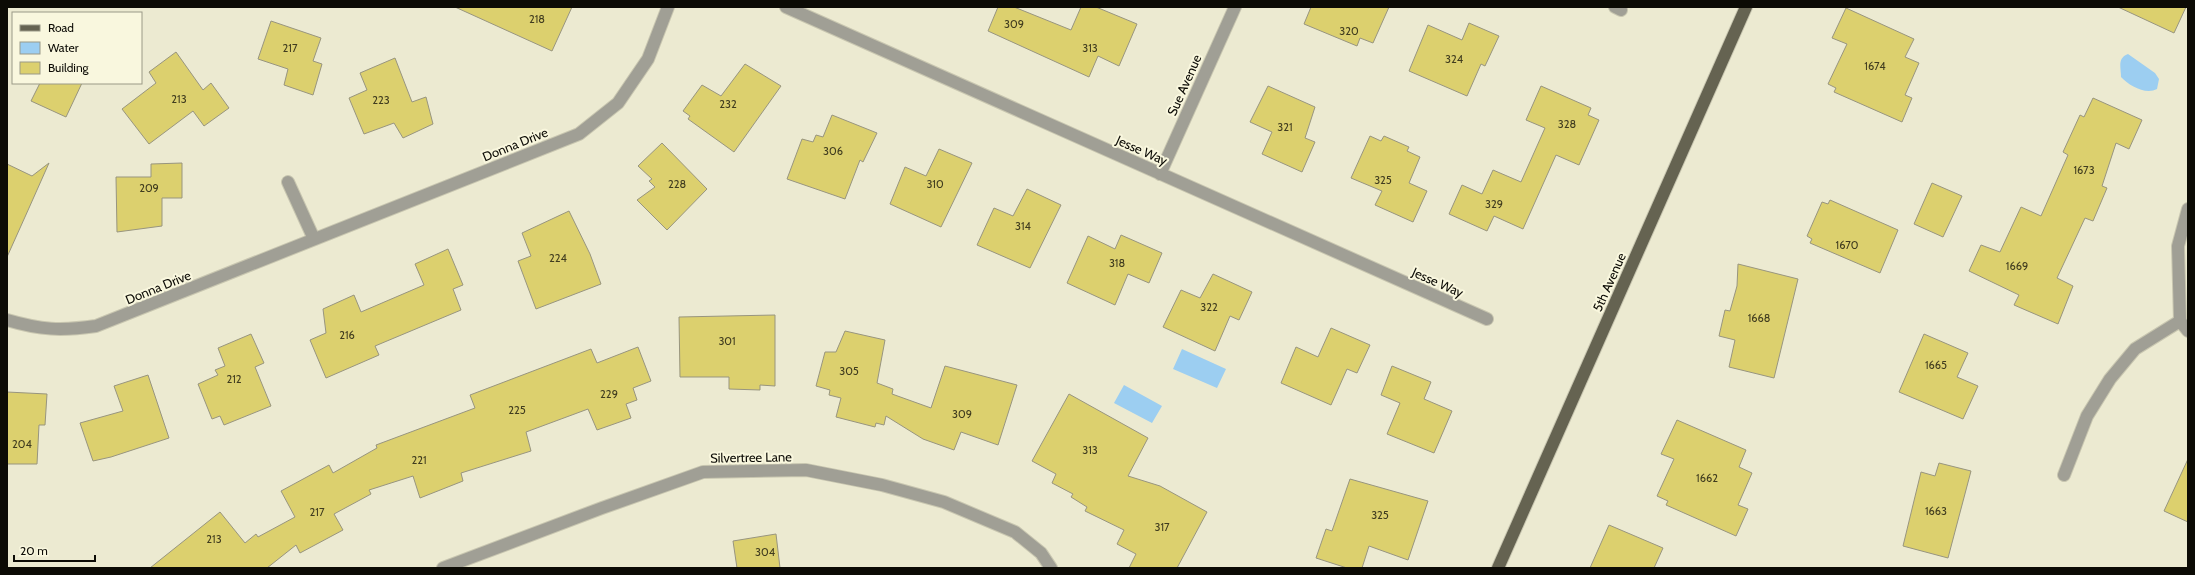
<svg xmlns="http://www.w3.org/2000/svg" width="2195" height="575" viewBox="0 0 2195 575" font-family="Cabin,sans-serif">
  <rect width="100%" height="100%" fill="#ecead1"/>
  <path fill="#9ccef1" d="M 2128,54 L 2155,73 L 2159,79 L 2157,89 C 2146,95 2129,86 2121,77 C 2121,68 2117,58 2128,54 Z
    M 1182,349 L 1226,369 L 1217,388 L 1173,369 Z
    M 1124,385 L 1162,406 L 1152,423 L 1114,403 Z"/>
  <path fill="#dcd06e" stroke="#98957f" d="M 455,7 L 572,7 L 552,51 Z
    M 998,7 L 1014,7 L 1071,30 L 1081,7 L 1096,7 L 1137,24 L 1119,66 L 1098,56 L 1089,77 L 988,31 Z
    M 1311,7 L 1389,7 L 1373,43 L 1360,38 L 1357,46 L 1304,24 Z
    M 2118,7 L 2186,7 L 2174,33 Z
    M 1846,8 L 1914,39 L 1905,57 L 1919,63 L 1905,95 L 1912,98 L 1902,122 L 1834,92 L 1836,88 L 1828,84 L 1847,44 L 1832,38 Z
    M 271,21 L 321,38 L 313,61 L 322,64 L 313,95 L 284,85 L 288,69 L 258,59 Z
    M 1469,23 L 1499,36 L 1485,66 L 1481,64 L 1467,96 L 1409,71 L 1428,25 L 1462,40 Z
    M 176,52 L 203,90 L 211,83 L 229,108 L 204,126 L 193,111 L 149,144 L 122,109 L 156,83 L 149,72 Z
    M 395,58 L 412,102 L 426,97 L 433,124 L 403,138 L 394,123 L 364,134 L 349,98 L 367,90 L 360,73 Z
    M 745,64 L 781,86 L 734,152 L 688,119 L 690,116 L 683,111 L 702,85 L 721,96 Z
    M 40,83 L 82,83 L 66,117 L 31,101 Z
    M 1268,86 L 1315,107 L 1305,138 L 1315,142 L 1302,172 L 1262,154 L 1272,132 L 1250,122 Z
    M 1541,86 L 1591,108 L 1588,115 L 1599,120 L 1579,165 L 1556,155 L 1523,229 L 1494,216 L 1487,231 L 1449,214 L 1462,185 L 1482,194 L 1493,170 L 1521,182 L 1545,128 L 1526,120 Z
    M 2093,98 L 2142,120 L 2129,149 L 2116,143 L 2102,186 L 2107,188 L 2093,221 L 2085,218 L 2057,278 L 2073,286 L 2058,324 L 2014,305 L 2019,295 L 1969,271 L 1981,245 L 2000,252 L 2021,207 L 2041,216 L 2068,155 L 2063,152 L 2080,115 L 2084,117 Z
    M 832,115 L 877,133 L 863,162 L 860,160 L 845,199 L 787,179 L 802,139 L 813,142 L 816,135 L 823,137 Z
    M 1370,136 L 1381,141 L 1384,136 L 1409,147 L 1407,151 L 1420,157 L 1409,183 L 1427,191 L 1413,222 L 1375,205 L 1382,191 L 1351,178 Z
    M 662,143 L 707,189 L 667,230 L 637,200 L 655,187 L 649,181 L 652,179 L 638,166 Z
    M 939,149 L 972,163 L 941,227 L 890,204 L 905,167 L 926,176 Z
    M 49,163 L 29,208 L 7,257 L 7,164 L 32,176 Z
    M 182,163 L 182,198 L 162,198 L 162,226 L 117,232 L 116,177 L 151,177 L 151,164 Z
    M 1932,183 L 1962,196 L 1943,237 L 1914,224 Z
    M 1027,189 L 1061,205 L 1030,268 L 977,245 L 994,208 L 1013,216 Z
    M 1830,200 L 1898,230 L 1880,273 L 1810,243 L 1812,239 L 1807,236 L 1822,202 L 1828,204 Z
    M 569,211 L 590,254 L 601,284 L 536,309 L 518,261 L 531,256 L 522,233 Z
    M 1121,235 L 1162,253 L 1149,283 L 1128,274 L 1115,305 L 1067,283 L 1088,236 L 1115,249 Z
    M 448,249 L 463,285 L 453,289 L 461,310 L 375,346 L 379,355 L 326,378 L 310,340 L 326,333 L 323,309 L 354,295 L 361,312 L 424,285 L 415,264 Z
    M 1738,264 L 1798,279 L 1774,378 L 1729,367 L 1735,340 L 1719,336 L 1725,310 L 1730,311 L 1737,286 Z
    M 1213,274 L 1252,292 L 1239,320 L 1230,316 L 1215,351 L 1163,327 L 1181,290 L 1200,298 Z
    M 775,315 L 775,386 L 760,385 L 760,390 L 729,389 L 729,377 L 680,377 L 679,317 Z
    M 1331,328 L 1370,345 L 1357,373 L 1347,369 L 1331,405 L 1281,383 L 1296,347 L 1318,357 Z
    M 845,331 L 885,340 L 877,383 L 893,389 L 892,394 L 931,408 L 945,366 L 1017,385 L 998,445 L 961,432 L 954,450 L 923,439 L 886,416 L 884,425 L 876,423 L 875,427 L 836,417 L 841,398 L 829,395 L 830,390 L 816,386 L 825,352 L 836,352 Z
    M 251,334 L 264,363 L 255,367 L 271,406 L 224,425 L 220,416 L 212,419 L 198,384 L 218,375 L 215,370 L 225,366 L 218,348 Z
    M 1924,334 L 1968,353 L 1957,377 L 1978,386 L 1963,419 L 1899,392 Z
    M 638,347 L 651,381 L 633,388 L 637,400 L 626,404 L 631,418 L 597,430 L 588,409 L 526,432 L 531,451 L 461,473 L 463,481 L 420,498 L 413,476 L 369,490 L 371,494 L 334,514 L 343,530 L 300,553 L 296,545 L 267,568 L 150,568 L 220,512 L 245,543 L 256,534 L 258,537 L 295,517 L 281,491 L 329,465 L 333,473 L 377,448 L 376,445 L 475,408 L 470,395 L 591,349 L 597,363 Z
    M 1392,366 L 1431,382 L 1424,399 L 1452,411 L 1434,453 L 1387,434 L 1400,403 L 1381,395 Z
    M 148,375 L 169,438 L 111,457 L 93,461 L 80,423 L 123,411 L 114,386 Z
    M 7,392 L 47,394 L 45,425 L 39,425 L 37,464 L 7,464 Z
    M 1069,394 L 1148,438 L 1128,476 L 1160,486 L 1207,512 L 1177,568 L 1129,568 L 1136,554 L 1117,544 L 1124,530 L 1085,511 L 1087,507 L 1071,497 L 1073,494 L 1052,483 L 1056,474 L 1032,461 Z
    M 1677,420 L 1746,450 L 1739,467 L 1752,473 L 1738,505 L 1748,509 L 1736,536 L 1666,505 L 1668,501 L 1657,496 L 1674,459 L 1661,454 Z
    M 2188,459 L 2188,522 L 2164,511 Z
    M 1939,463 L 1971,471 L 1948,558 L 1903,546 L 1921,472 L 1935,476 Z
    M 1350,479 L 1428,501 L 1408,560 L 1369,546 L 1362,568 L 1347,568 L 1316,558 L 1326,529 L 1332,531 Z
    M 1609,525 L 1663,548 L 1654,568 L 1590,568 Z
    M 776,534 L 780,568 L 737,568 L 733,541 Z"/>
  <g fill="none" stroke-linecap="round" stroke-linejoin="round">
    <g stroke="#c8c6b0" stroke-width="14">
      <path id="minor" d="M 786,7 L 1487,319
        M 1615,7 L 1621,10
        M 1160,174 L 1235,7
        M 288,182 L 314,239
        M 7,320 C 41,330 61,331 96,326 L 579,134 L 618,103 L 648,59 L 668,7
        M 2180,321 L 2188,331
        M 2064,475 L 2087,416 L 2110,379 L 2135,349 L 2180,321 L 2178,246 L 2188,209
        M 443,568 L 602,508 L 703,472 L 806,470 L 882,485 L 944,502 L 1015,532 L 1041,553 L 1051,568"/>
    </g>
    <g stroke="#c8c6b0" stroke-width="14">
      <path id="major" d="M 1498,568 L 1746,7"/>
    </g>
    <use href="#minor" stroke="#a09f95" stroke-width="12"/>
    <use href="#major" stroke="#656351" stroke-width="12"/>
  </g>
  <g text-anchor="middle" stroke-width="4" stroke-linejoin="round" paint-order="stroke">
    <g font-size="11" fill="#403c1f">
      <text x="537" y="23">218</text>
      <text x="1014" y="28">309</text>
      <text x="1349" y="35">320</text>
      <text x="290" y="52">217</text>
      <text x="1090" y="52">313</text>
      <text x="1454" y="63">324</text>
      <text x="1875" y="70">1674</text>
      <text x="179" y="103">213</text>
      <text x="381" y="104">223</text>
      <text x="728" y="108">232</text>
      <text x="1567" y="128">328</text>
      <text x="1285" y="131">321</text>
      <text x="833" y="155">306</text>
      <text x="2084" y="174">1673</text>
      <text x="1383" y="184">325</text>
      <text x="677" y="188">228</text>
      <text x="935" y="188">310</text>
      <text x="149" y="192">209</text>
      <text x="1494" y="208">329</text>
      <text x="1023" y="230">314</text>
      <text x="1847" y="249">1670</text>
      <text x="558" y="262">224</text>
      <text x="1117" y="267">318</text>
      <text x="2017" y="270">1669</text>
      <text x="1209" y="311">322</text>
      <text x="1759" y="322">1668</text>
      <text x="347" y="339">216</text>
      <text x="727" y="345">301</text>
      <text x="1936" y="369">1665</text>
      <text x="849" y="375">305</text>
      <text x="234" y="383">212</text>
      <text x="609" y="398">229</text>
      <text x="517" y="414">225</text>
      <text x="962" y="418">309</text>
      <text x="22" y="448">204</text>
      <text x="1090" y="454">313</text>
      <text x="419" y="464">221</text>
      <text x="1707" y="482">1662</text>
      <text x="1936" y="515">1663</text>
      <text x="317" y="516">217</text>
      <text x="1380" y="519">325</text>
      <text x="1162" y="531">317</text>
      <text x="214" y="543">213</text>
      <text x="765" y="556">304</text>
    </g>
    <g font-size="13" fill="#0c0b05" stroke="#f9f7de">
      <text transform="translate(1184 85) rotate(-66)" y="5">Sue Avenue</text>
      <text transform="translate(515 144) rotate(-22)" y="5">Donna Drive</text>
      <text transform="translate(1142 150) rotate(24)" y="5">Jesse Way</text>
      <text transform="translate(1438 282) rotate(24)" y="5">Jesse Way</text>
      <text transform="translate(1609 282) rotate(-66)" y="5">5th Avenue</text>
      <text transform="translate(158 287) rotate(-22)" y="5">Donna Drive</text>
      <text transform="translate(751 457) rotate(-1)" y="5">Silvertree Lane</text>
    </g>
  </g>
  <rect width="2195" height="575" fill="none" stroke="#0c0b05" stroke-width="16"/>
  <rect x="12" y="12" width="130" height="72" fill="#f9f7de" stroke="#9a9987"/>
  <rect x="20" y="25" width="20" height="6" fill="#656351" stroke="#9a9987"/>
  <text x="48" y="32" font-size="12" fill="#0c0b05">Road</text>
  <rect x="20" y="42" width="20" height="12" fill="#9ccef1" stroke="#9a9987"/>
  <text x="48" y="52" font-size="12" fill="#0c0b05">Water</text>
  <rect x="20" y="62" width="20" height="12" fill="#dcd06e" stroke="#9a9987"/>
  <text x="48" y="72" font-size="12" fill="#0c0b05">Building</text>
  <path d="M14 555v6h81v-6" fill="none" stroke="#0c0b05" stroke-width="2"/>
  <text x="20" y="555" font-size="12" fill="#0c0b05" stroke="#f9f7de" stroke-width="3" paint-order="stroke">20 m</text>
</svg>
